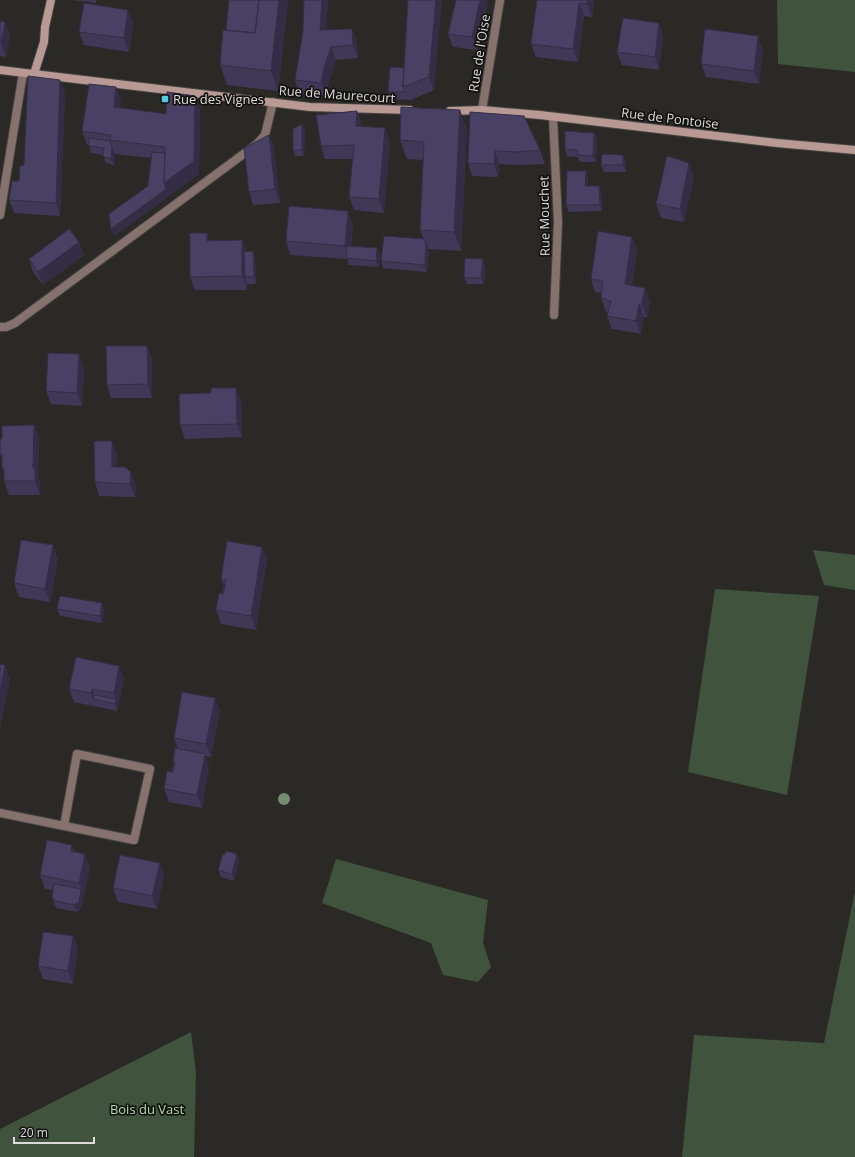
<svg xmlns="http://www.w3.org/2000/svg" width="855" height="1157" viewBox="0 0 855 1157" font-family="'Open Sans',sans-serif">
  <rect width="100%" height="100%" fill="#2b2926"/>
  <path fill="#40533c" d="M 777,0 L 855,0 L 855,72 L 778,64 Z
    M 813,550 L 855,555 L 855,590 L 824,585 Z
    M 715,589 L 819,596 L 787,795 L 688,772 Z
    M 336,859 L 488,900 L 483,943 L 491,967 L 478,982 L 443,975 L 431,943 L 322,903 Z
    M 855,891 L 855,1157 L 682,1157 L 694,1035 L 824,1043 Z
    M 191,1032 L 196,1072 L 194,1157 L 0,1157 L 0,1129 Z"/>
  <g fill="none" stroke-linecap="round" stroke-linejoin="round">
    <g stroke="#474543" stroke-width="10">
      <path id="street" d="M 482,110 L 500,0
        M 553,117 L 558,222 L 554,315
        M 0,215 L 23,73
        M 0,327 L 6,327 L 15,323 L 257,144 L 265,135 L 273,102
        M 0,813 C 45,822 89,831 134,840 L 150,769 L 77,754 L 64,826"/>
    </g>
    <g stroke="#474543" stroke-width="10">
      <path id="secondary" d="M 0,70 L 310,107 L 410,110
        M 34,74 L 44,42 L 45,27 L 51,0
        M 450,111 L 482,110 L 540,115 L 777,143 L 855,150"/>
    </g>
    <use href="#street" stroke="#85716d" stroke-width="8"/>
    <use href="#secondary" stroke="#b99993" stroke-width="8"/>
  </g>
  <circle fill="#758d6e" cx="284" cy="799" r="6"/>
  <path fill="#3f3856" d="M 73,0 L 96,0 L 96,3 Z
    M 288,0 L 278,91 L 227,85 L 220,65 L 226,30 Z
    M 304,0 L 328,0 L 326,30 L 352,29 L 357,42 L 358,58 L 336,60 L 329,81 L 326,96 L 299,93 L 295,80 L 303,31 Z
    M 408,0 L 434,90 L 411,100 L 391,99 L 388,92 L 404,68 Z
    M 537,0 L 594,0 L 592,17 L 584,16 L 578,62 L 536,57 L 531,44 Z
    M 488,2 L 477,50 L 453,47 L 448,34 Z
    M 0,21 L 10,35 L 6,57 L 0,56 Z
    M 133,23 L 129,52 L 84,45 L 79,32 Z
    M 659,23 L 663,36 L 659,70 L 622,65 L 617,52 Z
    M 763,50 L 759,84 L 706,77 L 701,64 Z
    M 116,87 L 121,101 L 120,108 L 166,114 L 200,109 L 199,174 L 114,236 L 148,186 L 151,158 L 115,154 L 114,165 L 106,163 L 103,155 L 91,153 L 89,145 L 87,145 L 82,131 Z
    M 65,93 L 60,216 L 14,213 L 9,200 L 19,181 L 24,165 Z
    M 357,111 L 362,125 L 362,126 L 390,141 L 384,213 L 354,210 L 349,197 L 353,159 L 325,159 L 321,146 Z
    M 470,112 L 540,150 L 545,164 L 522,165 L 499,164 L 498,177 L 472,176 L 468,163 Z
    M 467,129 L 461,251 L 429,249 L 427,272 L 383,268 L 381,261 L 424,239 L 420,230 L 423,160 L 407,159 L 400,140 Z
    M 305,131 L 304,156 L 295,156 L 293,150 Z
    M 594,133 L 597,140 L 596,162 L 580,162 L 578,157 L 567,156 L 565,149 Z
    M 269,135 L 274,148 L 280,203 L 253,205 L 249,192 Z
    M 626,161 L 626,172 L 604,172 L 601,165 Z
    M 694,176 L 684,222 L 661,218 L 656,204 Z
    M 588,178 L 588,186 L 599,186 L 601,193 L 602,211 L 569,212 L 566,205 Z
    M 353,225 L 351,246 L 380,255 L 379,267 L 349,265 L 347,259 L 290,255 L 286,241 Z
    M 632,237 L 637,250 L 632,285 L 650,301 L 647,317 L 644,317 L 641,334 L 612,329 L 607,316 L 608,312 L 606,312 L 601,298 L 601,293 L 595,292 L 591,279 Z
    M 210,240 L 242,240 L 246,251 L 255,257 L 256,284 L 247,284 L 247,290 L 195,290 L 190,277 Z
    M 79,242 L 84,255 L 43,285 L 33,272 L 29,259 Z
    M 485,265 L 484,284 L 467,284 L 464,278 Z
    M 147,346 L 152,359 L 152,398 L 111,398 L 107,385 Z
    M 84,368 L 82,406 L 51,404 L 46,391 Z
    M 241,401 L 242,437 L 185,439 L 180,425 Z
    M 34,425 L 39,439 L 38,477 L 40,481 L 40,495 L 9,495 L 4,481 L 4,473 L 2,468 L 2,460 L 0,454 L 2,439 Z
    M 112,441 L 117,454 L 117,467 L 136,485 L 135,497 L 99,496 L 95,482 Z
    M 262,547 L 267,560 L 256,630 L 221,624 L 216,610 L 222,593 L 224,585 L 221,579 Z
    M 58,559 L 50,602 L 19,597 L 14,583 Z
    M 102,603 L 104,610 L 102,623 L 60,616 L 57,609 Z
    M 119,666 L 124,679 L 117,711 L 74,702 L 69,689 Z
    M 215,698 L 220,711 L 211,757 L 205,756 L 209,767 L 202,808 L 169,802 L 164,789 L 171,772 L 173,768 L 174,765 L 173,762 L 178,749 L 174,738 Z
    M 73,849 L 90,867 L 81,909 L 77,912 L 57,908 L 54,904 L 52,897 L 53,890 L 45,889 L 40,875 Z
    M 239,861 L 234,881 L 221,877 L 218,870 Z
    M 164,876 L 157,909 L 118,902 L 113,888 Z
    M 73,936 L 78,949 L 73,984 L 43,979 L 38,966 Z"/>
  <path fill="#332e46" d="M 279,0 L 288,0 L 278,91 L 271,71 Z
    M 322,0 L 328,0 L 325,44 L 320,30 Z
    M 436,0 L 442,0 L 434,90 L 429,77 Z
    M 480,0 L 487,0 L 488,2 L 477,50 L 472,37 Z
    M 587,0 L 594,0 L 592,17 L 587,4 Z
    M 579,3 L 584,16 L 578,62 L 573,49 Z
    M 128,10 L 133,23 L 129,52 L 124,38 Z
    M 5,22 L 10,35 L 6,57 L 1,43 Z
    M 659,23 L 663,36 L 659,70 L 655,57 Z
    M 352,29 L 357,42 L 358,58 L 353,45 Z
    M 758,36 L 763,50 L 759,84 L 754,71 Z
    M 331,47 L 336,60 L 329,81 L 326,96 L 321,83 L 324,68 Z
    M 60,80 L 65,93 L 60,216 L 56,203 Z
    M 116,87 L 121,101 L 119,120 L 114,107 Z
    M 195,96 L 200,109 L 199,174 L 114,236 L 111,229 L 164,183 Z
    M 460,110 L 467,129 L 461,251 L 454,232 Z
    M 357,111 L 362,125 L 360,139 L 356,126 Z
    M 302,124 L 305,131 L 304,156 L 302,150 Z
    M 385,128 L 390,141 L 384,213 L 379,199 Z
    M 594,133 L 597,140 L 596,162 L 593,156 Z
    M 269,135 L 274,148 L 280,203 L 275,189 Z
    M 112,147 L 115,154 L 114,165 L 111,159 Z
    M 495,151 L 499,164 L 498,177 L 494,164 Z
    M 623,155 L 626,161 L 626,172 L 623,165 Z
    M 689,163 L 694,176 L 684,222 L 680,209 Z
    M 586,171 L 588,178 L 588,193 L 585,186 Z
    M 599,186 L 601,193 L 602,211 L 600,205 Z
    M 348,211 L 353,225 L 349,258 L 345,246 Z
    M 207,233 L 212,247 L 207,241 Z
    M 632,237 L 637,250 L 630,297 L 625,284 Z
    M 242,240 L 247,253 L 245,277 L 247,284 L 247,290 L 242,276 Z
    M 79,242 L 84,255 L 43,285 L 38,272 Z
    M 426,242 L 429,249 L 427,272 L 425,265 Z
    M 377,248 L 380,255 L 379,267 L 376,261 Z
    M 253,251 L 255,257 L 256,284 L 254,277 Z
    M 483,259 L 485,265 L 484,284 L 481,278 Z
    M 645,288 L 650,301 L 647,317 L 642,304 Z
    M 639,304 L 644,317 L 641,334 L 636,321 Z
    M 147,346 L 152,359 L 152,398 L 148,384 Z
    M 79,354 L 84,368 L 82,406 L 77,393 Z
    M 236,388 L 241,401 L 242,437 L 237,424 Z
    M 34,425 L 39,439 L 38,477 L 40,481 L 40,495 L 35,481 L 33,468 Z
    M 112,441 L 117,454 L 117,481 L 112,467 Z
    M 131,472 L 136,485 L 135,497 L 130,484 Z
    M 53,545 L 58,559 L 50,602 L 45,589 Z
    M 262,547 L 267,560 L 256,630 L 251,616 Z
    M 102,603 L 104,610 L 102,623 L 100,616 Z
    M 5,665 L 10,679 L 0,729 L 0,693 Z
    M 119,666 L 124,679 L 117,711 L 115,704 L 116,699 L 114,693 Z
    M 92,689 L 96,700 L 93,699 L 91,693 Z
    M 215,698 L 220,711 L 211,757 L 206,744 Z
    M 205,754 L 209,767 L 202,808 L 197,795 Z
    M 72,845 L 74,852 L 71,851 Z
    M 85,854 L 90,867 L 84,896 L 79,883 Z
    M 237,854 L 239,861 L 234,881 L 232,874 Z
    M 160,863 L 164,876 L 157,909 L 152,896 Z
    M 81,889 L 84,896 L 81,909 L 77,912 L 74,905 Z
    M 73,936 L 78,949 L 73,984 L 68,971 Z"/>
  <path fill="#494164" stroke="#332e46" d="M 229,0 L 259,0 L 255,33 L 226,30 Z
    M 259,0 L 279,0 L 271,71 L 220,65 L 223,30 L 255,33 Z
    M 304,0 L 322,0 L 320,30 L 352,29 L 353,45 L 331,47 L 324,68 L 321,83 L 295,80 L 303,31 Z
    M 408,0 L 436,0 L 429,77 L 406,86 L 403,86 Z
    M 456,0 L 480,0 L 472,37 L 448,34 Z
    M 537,0 L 587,0 L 587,4 L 579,3 L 573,49 L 531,44 Z
    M 84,3 L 128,10 L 124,38 L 79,32 Z
    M 623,18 L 659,23 L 655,57 L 617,52 Z
    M 0,21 L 5,22 L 1,43 L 0,43 Z
    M 705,29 L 758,36 L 754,71 L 701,64 Z
    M 390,67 L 404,68 L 403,86 L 405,92 L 388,92 Z
    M 28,76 L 60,80 L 56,203 L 9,200 L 12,181 L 19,181 L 20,166 L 24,165 Z
    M 89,84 L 116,87 L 114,107 L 166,114 L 167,92 L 195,96 L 194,161 L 164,183 L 165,147 L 110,140 L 111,135 L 82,131 Z
    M 401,107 L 460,110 L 454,232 L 420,230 L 424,142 L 400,140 Z
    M 357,111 L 356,126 L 385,128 L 379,199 L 349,197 L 354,145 L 321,146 L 316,115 Z
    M 470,112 L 524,116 L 540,150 L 517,152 L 495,151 L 494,164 L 468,163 Z
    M 302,124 L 302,150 L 293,150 L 293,129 Z
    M 565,131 L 594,133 L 593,156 L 578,155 L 577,150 L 565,149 Z
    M 269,135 L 275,189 L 249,192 L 244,148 Z
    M 89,138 L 110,141 L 112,147 L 111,159 L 103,156 L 104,148 L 89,146 Z
    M 152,152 L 165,153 L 164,183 L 166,189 L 111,229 L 109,214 L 148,186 Z
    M 602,154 L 623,155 L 623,165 L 601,165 Z
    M 667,156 L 689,163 L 680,209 L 656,204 Z
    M 567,171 L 586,171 L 585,186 L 599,186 L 600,205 L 566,205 Z
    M 289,206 L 348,211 L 345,246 L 286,241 Z
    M 69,229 L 79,242 L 38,272 L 29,259 Z
    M 598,231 L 632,237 L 625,284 L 645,288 L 642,304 L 639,304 L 636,321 L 607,316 L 611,301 L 601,298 L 603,281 L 591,279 Z
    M 190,233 L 207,233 L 207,241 L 242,240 L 242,276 L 190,277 Z
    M 384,236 L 424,239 L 425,242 L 426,242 L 425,265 L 381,261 Z
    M 347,246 L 377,248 L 376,261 L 346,258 Z
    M 253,251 L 254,277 L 245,277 L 244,252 Z
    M 465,258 L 483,259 L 481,278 L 464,278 Z
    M 106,346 L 147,346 L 148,384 L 107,385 Z
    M 48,353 L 79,354 L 77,393 L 46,391 Z
    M 211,388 L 236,388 L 237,424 L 180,425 L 179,394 L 211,393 Z
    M 34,425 L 33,468 L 35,468 L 35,481 L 4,481 L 4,468 L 2,468 L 2,454 L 0,454 L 0,439 L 2,439 L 2,426 Z
    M 94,441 L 112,441 L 112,467 L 125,467 L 131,472 L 130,484 L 95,482 Z
    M 21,540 L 53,545 L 45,589 L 14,583 Z
    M 227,541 L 262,547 L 251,616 L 216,610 L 219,593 L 223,594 L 226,580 L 221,579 Z
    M 224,585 L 225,586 L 223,594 L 222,593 Z
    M 60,596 L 102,603 L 100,616 L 57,609 Z
    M 76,657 L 119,666 L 114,693 L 92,689 L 91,693 L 69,689 Z
    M 0,664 L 5,665 L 0,693 Z
    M 182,692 L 215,698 L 206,744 L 174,738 Z
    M 94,695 L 116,699 L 115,704 L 93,699 Z
    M 175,748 L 205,754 L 197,795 L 164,789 L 167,771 L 173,772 L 175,762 L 173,762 Z
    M 172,768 L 173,768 L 173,772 L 171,772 Z
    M 47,840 L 72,845 L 71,851 L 85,854 L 79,883 L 40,875 Z
    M 226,851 L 237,854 L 232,874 L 218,870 L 223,854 L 224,855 Z
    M 120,855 L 160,863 L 152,896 L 113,888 Z
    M 54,884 L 81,889 L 79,902 L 74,905 L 55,901 L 52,897 Z
    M 43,932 L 73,936 L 68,971 L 38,966 Z"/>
  <rect fill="#54cadd" stroke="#121210" stroke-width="1.5" x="161" y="95" width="8" height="8" rx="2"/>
  <g text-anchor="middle" stroke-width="3.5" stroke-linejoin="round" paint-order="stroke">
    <g font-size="13" fill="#dcdbd9" stroke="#121210">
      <text transform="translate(479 53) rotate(-81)" y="5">Rue de l'Oise</text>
      <text transform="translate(337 94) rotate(4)" y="5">Rue de Maurecourt</text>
      <text transform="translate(670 118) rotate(7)" y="5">Rue de Pontoise</text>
      <text transform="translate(544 216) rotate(-91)" y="5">Rue Mouchet</text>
    </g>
    <g font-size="13" fill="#dcdbd9" stroke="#121210" text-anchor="start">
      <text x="173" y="104">Rue des Vignes</text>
    </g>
    <g font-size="13" fill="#b1dfa9" stroke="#121210">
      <text x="147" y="1114">Bois du Vast</text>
    </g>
  </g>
  <path d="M14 1137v6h80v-6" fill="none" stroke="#dcdbd9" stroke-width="2"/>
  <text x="20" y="1137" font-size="12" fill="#dcdbd9" stroke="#121210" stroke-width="3" paint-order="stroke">20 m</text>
</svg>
